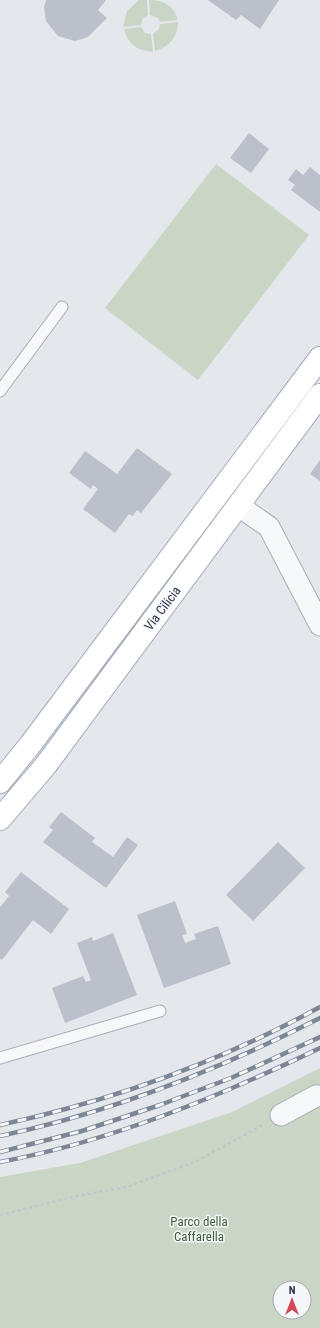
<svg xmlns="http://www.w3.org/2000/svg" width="320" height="1328" viewBox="0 0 320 1328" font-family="'Roboto Condensed',sans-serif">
  <rect width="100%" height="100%" fill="#e4e7ec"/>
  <path fill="#c9d6c5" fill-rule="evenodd" d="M 139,0 L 147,0 L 148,15 L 143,18 L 141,25 L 123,27 L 127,11 Z
    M 149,0 C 164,0 173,5 178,20 L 160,22 L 158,18 L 150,15 Z
    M 178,22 C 178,37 169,47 155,51 L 153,34 L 159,29 L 160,24 Z
    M 141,27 L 145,33 L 151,34 L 153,52 C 137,51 128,44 124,29 Z
    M 216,164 L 309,235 L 198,380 L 105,308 Z
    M 320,1068 L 320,1328 L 0,1328 L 0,1177 L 80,1163 L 232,1112 ZM 280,1288 L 304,1288 L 304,1312 L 280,1312 Z"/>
  <path fill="#bbc0ca" d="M 46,0 L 106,0 L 98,10 L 107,18 L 88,37 L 75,41 L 58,36 L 46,21 L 44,7 Z
    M 208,0 L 279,0 L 260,29 L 241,15 L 236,20 Z
    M 249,133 L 269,149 L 251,173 L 230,158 Z
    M 310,167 L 320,175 L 320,212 L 291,190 L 295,185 L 288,180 L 296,169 L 303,175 Z
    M 137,448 L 172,474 L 141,513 L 137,510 L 133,516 L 129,514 L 115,533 L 83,509 L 98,489 L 93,485 L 91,489 L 69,473 L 85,451 L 117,474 Z
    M 320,460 L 320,481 L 310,474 Z
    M 61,812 L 95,838 L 92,842 L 113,857 L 127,837 L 138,845 L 106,888 L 43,842 L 53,830 L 49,827 Z
    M 278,842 L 305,868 L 253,921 L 226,895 Z
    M 21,872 L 69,909 L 51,934 L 33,920 L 2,960 L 0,959 L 0,907 L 9,896 L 5,892 Z
    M 175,901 L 187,934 L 182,935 L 185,943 L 196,939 L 194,934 L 218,926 L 231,964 L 164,988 L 137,915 Z
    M 113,933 L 137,995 L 65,1023 L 52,988 L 83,976 L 86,982 L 91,980 L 77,943 L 92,937 L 93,941 Z"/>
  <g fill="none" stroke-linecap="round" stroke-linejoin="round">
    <g stroke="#a9aeb7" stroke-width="13">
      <path id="lane" d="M 0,391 L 62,307
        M 0,1058 L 160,1011"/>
    </g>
    <g stroke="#a9aeb7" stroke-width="23">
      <path id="street" d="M 239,506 L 269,527 L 320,625
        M 281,1115 L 316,1096 L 320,1096"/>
    </g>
    <g stroke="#a3abb8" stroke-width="24">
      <path id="primary" d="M 0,782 L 30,745 L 320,358
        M 0,819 L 46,765 L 320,395"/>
    </g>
    <path stroke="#c2c5cb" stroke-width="2.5" stroke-dasharray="3 3" stroke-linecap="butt" d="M 0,1215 L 77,1196 L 127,1187 L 197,1161 L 264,1124"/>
    <use href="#lane" stroke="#f7f8fa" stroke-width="11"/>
    <use href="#street" stroke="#f7f8fa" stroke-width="21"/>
    <use href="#primary" stroke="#fff" stroke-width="22"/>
    <g stroke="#7d8696" stroke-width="4.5">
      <path id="rail" d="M 0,1125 C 111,1101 220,1062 320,1007
        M 0,1136 C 113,1112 218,1070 320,1018
        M 0,1152 L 82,1131 L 160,1105 L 231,1078 L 320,1037
        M 0,1162 C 112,1141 218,1097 320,1048"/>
    </g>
    <use href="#rail" stroke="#f4f6f9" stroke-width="3" stroke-dasharray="9" stroke-linecap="butt"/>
  </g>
  <g text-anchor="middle" stroke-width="3" stroke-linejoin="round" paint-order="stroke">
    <g font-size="13" fill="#2b3445" stroke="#f4f6f9">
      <text transform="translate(162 608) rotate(-53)" y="5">Via Cilicia</text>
    </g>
    <g font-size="13" fill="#3f6138" stroke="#f4f6f9">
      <text x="199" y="1226">Parco della<tspan x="199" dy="15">Caffarella</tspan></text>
    </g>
  </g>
  <g transform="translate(292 1300)"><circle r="19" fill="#f4f6f9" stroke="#a4a8b1"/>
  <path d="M0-3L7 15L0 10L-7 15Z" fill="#d1495b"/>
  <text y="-6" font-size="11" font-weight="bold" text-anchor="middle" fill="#2b3445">N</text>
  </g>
</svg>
